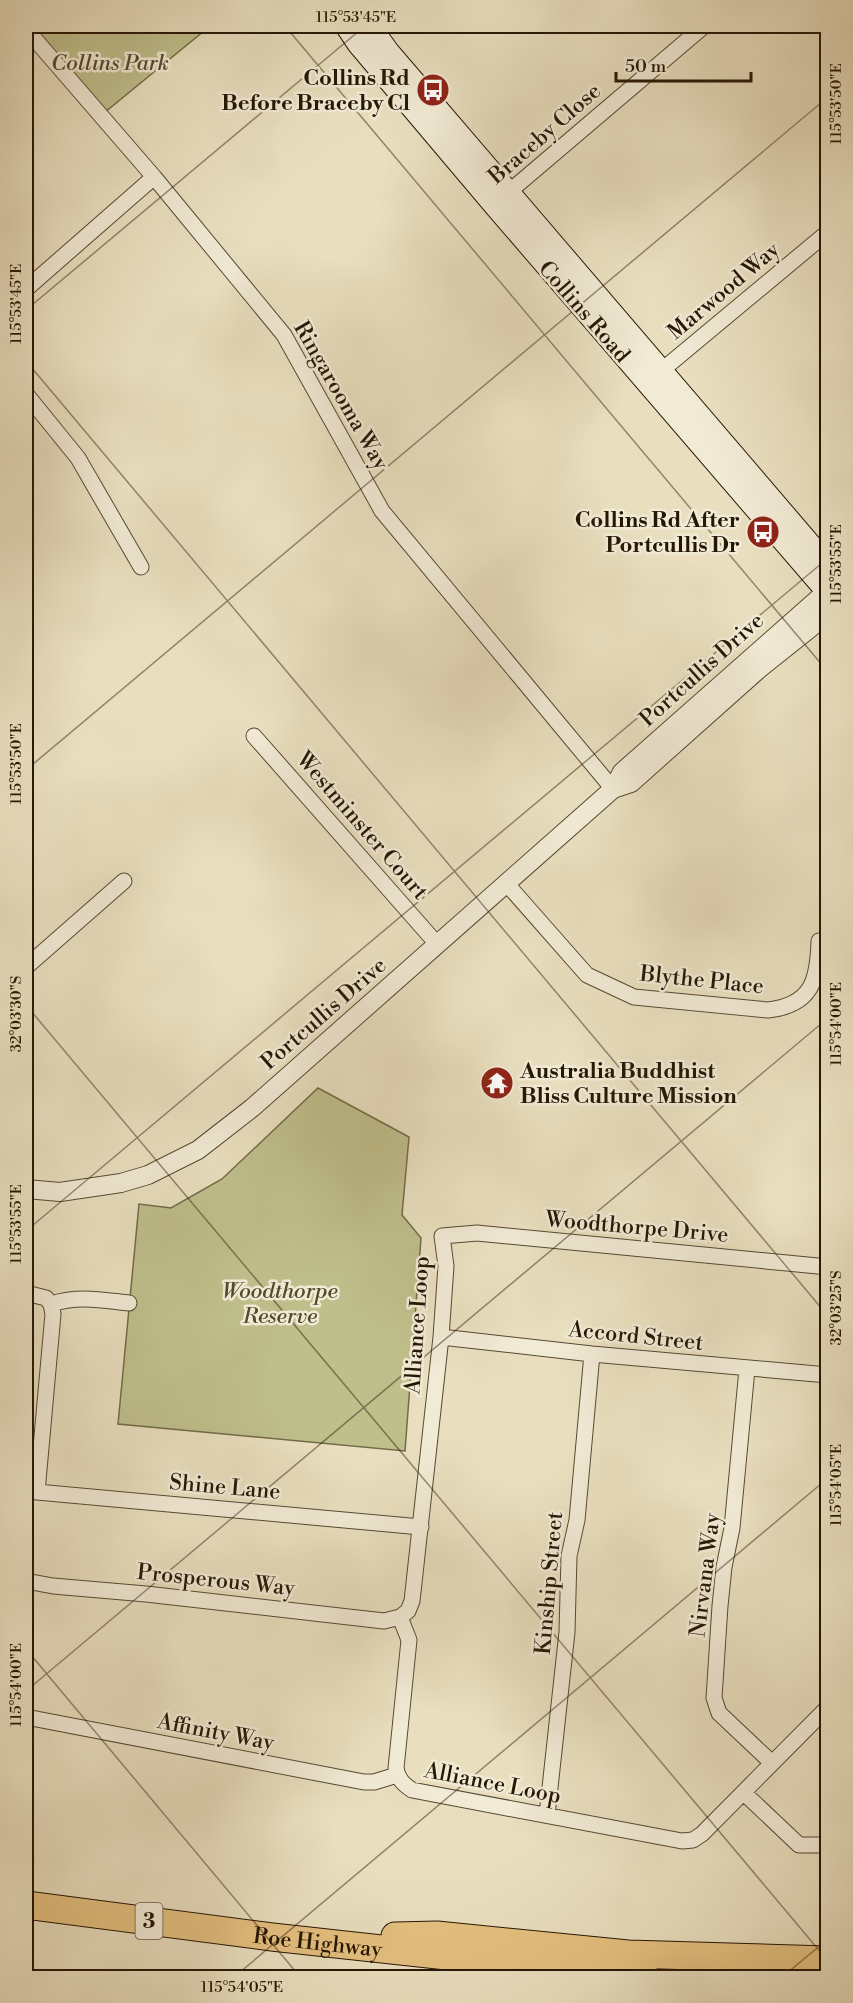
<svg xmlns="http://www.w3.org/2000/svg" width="853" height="2003" viewBox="0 0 853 2003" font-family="'Libre Bodoni',serif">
  <rect width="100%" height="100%" fill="#e9dfbf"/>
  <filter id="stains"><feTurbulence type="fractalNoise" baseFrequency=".00333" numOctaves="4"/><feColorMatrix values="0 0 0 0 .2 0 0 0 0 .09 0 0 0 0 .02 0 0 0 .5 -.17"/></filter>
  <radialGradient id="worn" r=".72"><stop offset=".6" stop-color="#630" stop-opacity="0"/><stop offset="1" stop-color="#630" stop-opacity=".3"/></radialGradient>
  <path fill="#bfbf8c" stroke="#726b48" stroke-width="1.5" d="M 33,26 L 210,26 L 104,113 Z
    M 318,1088 L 409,1137 L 402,1215 L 421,1238 L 405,1451 L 118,1424 L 139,1204 L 171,1208 L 222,1179 Z"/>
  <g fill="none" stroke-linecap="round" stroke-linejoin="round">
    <g stroke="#574933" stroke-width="17">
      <path id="minor" d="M 26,29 L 154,177 L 284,335 L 382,511 L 613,789
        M 503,197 L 704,26
        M 26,289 L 154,177
        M 655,376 L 828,232
        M 26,394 L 78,458 L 141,567
        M 254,736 L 437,944
        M 506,883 L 587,975 L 634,997 L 768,1010 C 812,1005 818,980 819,941
        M 26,967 L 124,881
        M 828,1267 L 477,1233 L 442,1236 L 446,1266 L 441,1337 L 412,1601 L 408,1611 L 400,1617 L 409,1640 L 396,1768 C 398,1779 403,1784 412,1790 L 682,1841 L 693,1840 L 702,1834 L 828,1707
        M 26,1293 L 46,1298 L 51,1304 C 77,1295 102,1300 129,1303
        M 441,1337 L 592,1354 L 828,1375
        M 747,1369 L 732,1528 L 724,1567 L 720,1606 L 714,1698 L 719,1713 L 772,1763
        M 26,1491 L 421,1527
        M 37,1492 L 53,1314 L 51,1304
        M 26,1581 L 53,1586 L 146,1594 L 384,1621 L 400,1617
        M 26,1717 L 364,1782 L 374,1782 L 397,1775
        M 744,1793 L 799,1845 L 828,1845
        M 547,1815 L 567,1632 L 569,1556 L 577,1520 L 592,1354"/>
    </g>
    <g stroke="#574933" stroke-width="20">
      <path id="tertiary" d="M 613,789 L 631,783 L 759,669 L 828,614
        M 26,1189 L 60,1192 L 121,1183 L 148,1175 L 198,1150 L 252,1108 L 587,812 L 613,789 L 622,772 L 828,590"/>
    </g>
    <g stroke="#261704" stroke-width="23">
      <path id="secondary" d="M 346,26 L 358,44 L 494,205 L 828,593
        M 370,26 L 388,51 L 828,565"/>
    </g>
    <g stroke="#261704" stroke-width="29">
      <g id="motorway">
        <path id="s1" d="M 26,1905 L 272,1937 L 647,1978"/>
        <path d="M 395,1936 L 437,1935 L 628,1954 L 828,1960"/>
      </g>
    </g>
    <use href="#minor" stroke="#f1ead5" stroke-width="15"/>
    <use href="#tertiary" stroke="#f1ead5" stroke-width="18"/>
    <use href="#secondary" stroke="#f1ead5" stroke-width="21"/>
    <use href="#motorway" stroke="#e4c080" stroke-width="27"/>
  </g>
  <path fill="none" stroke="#261704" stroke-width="1.5" stroke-opacity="0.45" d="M 285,26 L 828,672M 825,26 L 828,28M 26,310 L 365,26M 26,361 L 828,1316M 26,770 L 828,97M 26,1005 L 828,1961M 26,1231 L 828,558M 26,1649 L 301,1978M 26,1691 L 828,1018M 233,1978 L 828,1478M 781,1978 L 828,1939"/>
  <defs>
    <g id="bus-disc" transform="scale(1.725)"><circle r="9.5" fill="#8f2418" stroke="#f1ead5"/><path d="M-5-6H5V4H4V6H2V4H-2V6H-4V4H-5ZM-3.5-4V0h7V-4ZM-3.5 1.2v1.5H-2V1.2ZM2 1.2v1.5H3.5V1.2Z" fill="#fff"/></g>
    <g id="temple-disc" transform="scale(1.725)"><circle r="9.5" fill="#8f2418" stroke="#f1ead5"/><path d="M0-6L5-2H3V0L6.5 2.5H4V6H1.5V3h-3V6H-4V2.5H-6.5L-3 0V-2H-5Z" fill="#fff"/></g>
  </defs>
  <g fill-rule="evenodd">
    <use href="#bus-disc" x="433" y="90"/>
    <use href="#bus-disc" x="763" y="532"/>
    <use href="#temple-disc" x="497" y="1083"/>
  </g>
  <g text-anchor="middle" stroke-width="5" stroke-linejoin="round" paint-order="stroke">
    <rect fill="#f1ead5" stroke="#635643" stroke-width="1.5" x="135.5" y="1903" width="27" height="36" rx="4.5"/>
    <g font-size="21" font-weight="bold" fill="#261704">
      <text x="149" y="1928">3</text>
    </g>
    <g font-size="22" font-style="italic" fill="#54492d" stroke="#f1ead5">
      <text x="110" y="70">Collins Park</text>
      <text x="280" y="1298">Woodthorpe<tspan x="280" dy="25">Reserve</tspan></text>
    </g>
    <g font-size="22" font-weight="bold" fill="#261704" stroke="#f1ead5" text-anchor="end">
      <text x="410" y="85">Collins Rd<tspan x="410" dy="25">Before Braceby Cl</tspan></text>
      <text x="740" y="527">Collins Rd After<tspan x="740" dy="25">Portcullis Dr</tspan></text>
      <text x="520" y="1078" text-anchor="start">Australia Buddhist<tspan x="520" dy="25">Bliss Culture Mission</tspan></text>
    </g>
    <g font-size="22" fill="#261704" stroke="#f1ead5">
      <text transform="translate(544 133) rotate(-41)" y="8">Braceby Close</text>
      <text transform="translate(723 290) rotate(-40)" y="8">Marwood Way</text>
      <text transform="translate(585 311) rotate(49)" y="8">Collins Road</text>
      <text transform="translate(342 395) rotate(60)" y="8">Ringarooma Way</text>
      <text transform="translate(701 669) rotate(-42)" y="8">Portcullis Drive</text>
      <text transform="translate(363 825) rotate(49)" y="8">Westminster Court</text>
      <text transform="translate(702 979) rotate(6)" y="8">Blythe Place</text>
      <text transform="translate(323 1013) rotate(-41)" y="8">Portcullis Drive</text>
      <text transform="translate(637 1226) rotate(5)" y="8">Woodthorpe Drive</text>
      <text transform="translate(416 1325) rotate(-86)" y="8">Alliance Loop</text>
      <text transform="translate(636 1335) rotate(6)" y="8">Accord Street</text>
      <text transform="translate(225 1486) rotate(5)" y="8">Shine Lane</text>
      <text transform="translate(704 1575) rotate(-83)" y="8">Nirvana Way</text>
      <text transform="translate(216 1579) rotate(6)" y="8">Prosperous Way</text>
      <text transform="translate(548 1583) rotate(-85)" y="8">Kinship Street</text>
      <text transform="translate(216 1731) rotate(11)" y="8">Affinity Way</text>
      <text transform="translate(493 1782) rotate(11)" y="8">Alliance Loop</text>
      <text dy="8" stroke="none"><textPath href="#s1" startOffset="294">Roe Highway</textPath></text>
    </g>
  </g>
  <rect width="853" height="2003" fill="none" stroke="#e9dfbf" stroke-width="66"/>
  <path d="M616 72v9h135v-9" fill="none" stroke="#261704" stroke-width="3"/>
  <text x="625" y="72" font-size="18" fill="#261704" stroke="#f1ead5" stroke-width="4.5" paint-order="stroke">50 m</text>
  <rect x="33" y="33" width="787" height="1937" fill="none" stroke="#261704" stroke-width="2"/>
  <g font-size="15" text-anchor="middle" fill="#261704">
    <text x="356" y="22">115°53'45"E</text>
    <text transform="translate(836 104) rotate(-90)" y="5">115°53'50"E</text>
    <text transform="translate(16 304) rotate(-90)" y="5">115°53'45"E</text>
    <text transform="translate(836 564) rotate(-90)" y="5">115°53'55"E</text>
    <text transform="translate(16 764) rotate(-90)" y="5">115°53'50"E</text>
    <text transform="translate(16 1014) rotate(-90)" y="5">32°03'30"S</text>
    <text transform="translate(836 1024) rotate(-90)" y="5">115°54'00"E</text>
    <text transform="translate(16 1224) rotate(-90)" y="5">115°53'55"E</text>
    <text transform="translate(836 1308) rotate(-90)" y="5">32°03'25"S</text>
    <text transform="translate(836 1485) rotate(-90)" y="5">115°54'05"E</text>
    <text transform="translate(16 1685) rotate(-90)" y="5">115°54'00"E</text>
    <text x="242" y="1992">115°54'05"E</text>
  </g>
  <rect width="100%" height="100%" filter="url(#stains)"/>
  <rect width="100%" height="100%" fill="url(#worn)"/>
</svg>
